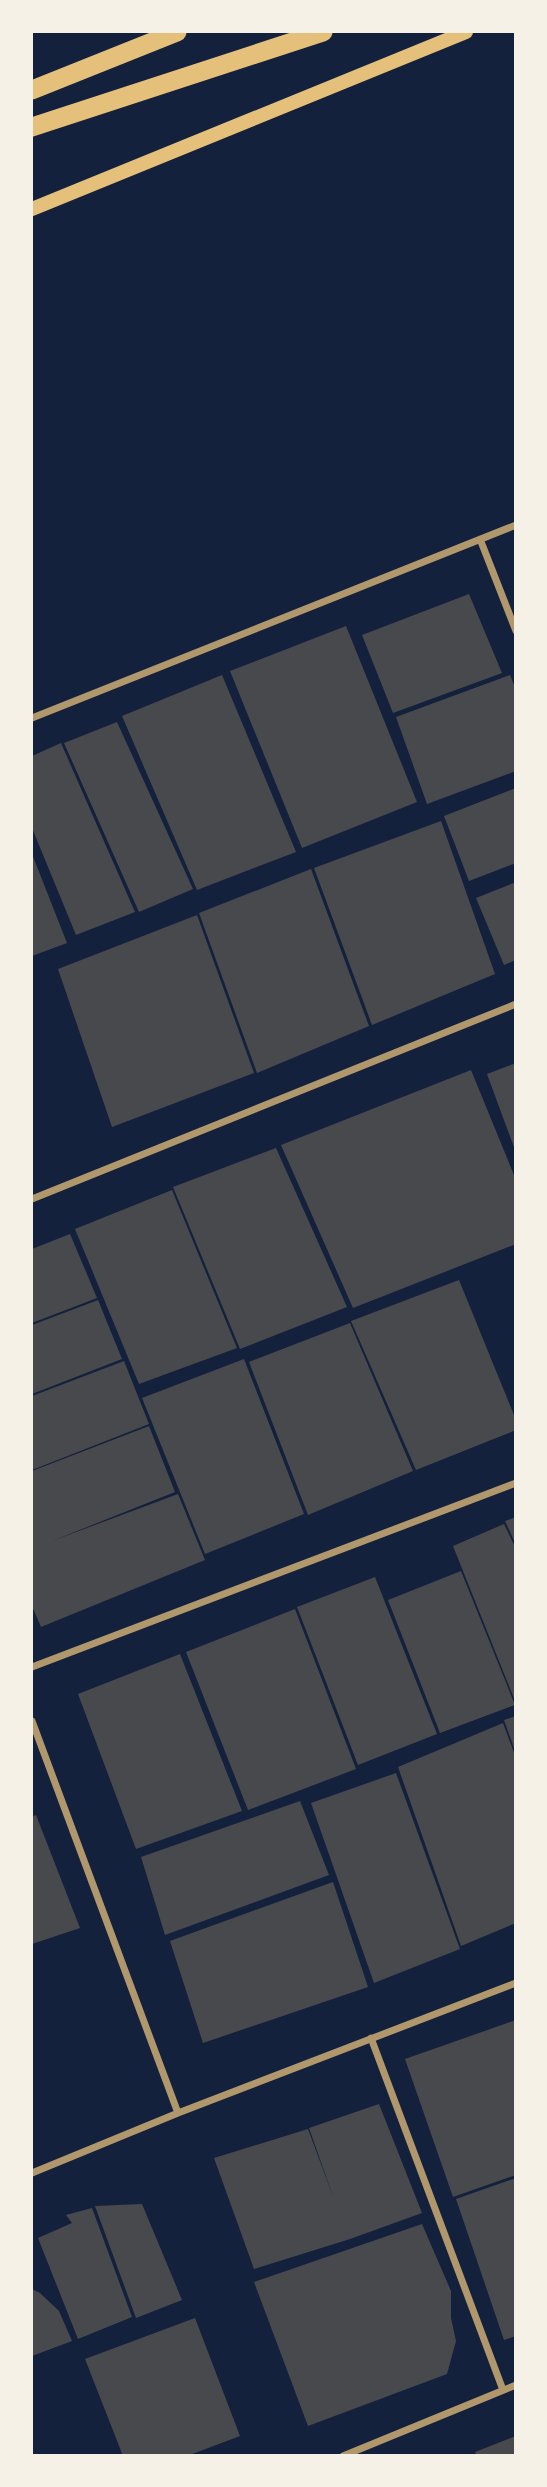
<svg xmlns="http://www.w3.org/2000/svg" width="547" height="2487" viewBox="0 0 547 2487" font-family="'PT Sans Narrow',sans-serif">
  <rect width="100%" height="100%" fill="#14213d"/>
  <path fill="#48494c" d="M 469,594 L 502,673 L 393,713 L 362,635 Z
    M 346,626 L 417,802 L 302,848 L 230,671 Z
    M 222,675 L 296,852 L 197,890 L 122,716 Z
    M 510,675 L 516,690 L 516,771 L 427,804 L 396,717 Z
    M 117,722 L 193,889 L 139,912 L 64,743 Z
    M 61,743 L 135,912 L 76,935 L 32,828 L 32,756 Z
    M 516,788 L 516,863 L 469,881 L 444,816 Z
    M 441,821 L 495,974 L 372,1025 L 314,868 Z
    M 32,854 L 67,943 L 32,956 Z
    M 311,869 L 369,1026 L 257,1073 L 199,913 Z
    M 516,882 L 516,960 L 504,965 L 476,898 Z
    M 197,915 L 254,1073 L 112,1127 L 58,969 Z
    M 516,1063 L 516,1150 L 515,1150 L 487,1074 Z
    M 471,1070 L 516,1180 L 516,1244 L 353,1308 L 281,1145 Z
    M 276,1148 L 347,1307 L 240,1349 L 173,1187 Z
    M 172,1190 L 237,1348 L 139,1384 L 75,1229 Z
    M 70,1234 L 97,1298 L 32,1323 L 32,1249 Z
    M 459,1280 L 516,1420 L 516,1430 L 416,1470 L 351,1321 Z
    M 98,1300 L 122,1359 L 32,1394 L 32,1325 Z
    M 350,1323 L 413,1471 L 308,1515 L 249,1362 Z
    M 244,1359 L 304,1514 L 205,1554 L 142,1398 Z
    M 124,1361 L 149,1424 L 32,1470 L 32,1396 Z
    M 149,1426 L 175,1492 L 52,1541 L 178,1494 L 205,1560 L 41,1627 L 32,1606 L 32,1471 Z
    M 516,1517 L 516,1545 L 505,1521 Z
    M 504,1524 L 516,1549 L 515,1701 L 453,1546 Z
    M 461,1571 L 515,1705 L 440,1733 L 388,1600 Z
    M 375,1577 L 437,1734 L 358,1765 L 297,1607 Z
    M 295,1609 L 356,1769 L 248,1810 L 186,1652 Z
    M 180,1654 L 242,1811 L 136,1849 L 78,1694 Z
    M 516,1716 L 516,1751 L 515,1751 L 504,1720 Z
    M 503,1723 L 516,1758 L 516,1923 L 461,1946 L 398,1767 Z
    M 396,1773 L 460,1949 L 374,1983 L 311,1803 Z
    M 300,1801 L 329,1875 L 165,1935 L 141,1857 Z
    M 36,1815 L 80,1928 L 32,1944 L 32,1817 Z
    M 333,1882 L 368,1987 L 203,2043 L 170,1941 Z
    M 516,2020 L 516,2175 L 453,2197 L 405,2059 Z
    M 379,2104 L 422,2213 L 350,2239 L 254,2269 L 214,2158 L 308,2129 L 334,2199 L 309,2128 Z
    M 516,2178 L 516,2336 L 504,2340 L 456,2199 Z
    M 142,2204 L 182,2300 L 136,2318 L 95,2206 Z
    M 92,2208 L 132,2317 L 78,2339 L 38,2238 L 72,2223 L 66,2215 Z
    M 422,2224 L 451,2291 L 451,2318 L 456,2341 L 447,2374 L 308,2426 L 254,2282 Z
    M 32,2289 L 40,2293 L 59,2311 L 72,2341 L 32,2356 Z
    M 195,2318 L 240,2436 L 187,2456 L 123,2456 L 85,2359 Z
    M 516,2436 L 516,2456 L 477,2456 L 475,2452 Z"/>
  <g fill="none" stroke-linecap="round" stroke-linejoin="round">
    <path stroke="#b1986c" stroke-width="7" d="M 480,539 L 516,631
      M 32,718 L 516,525
      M 32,1199 L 516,1004
      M 32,1667 L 516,1483
      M 32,1721 L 178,2113
      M 371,2038 L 503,2390
      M 32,2173 L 178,2113 L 516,1983
      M 343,2456 L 516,2385"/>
    <path stroke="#e5c07b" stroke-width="14" d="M 32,209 L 466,32"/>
    <path stroke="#e5c07b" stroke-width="19" d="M 32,90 L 177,32
      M 32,127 L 323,32"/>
  </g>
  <rect width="547" height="2487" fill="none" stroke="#f6f1e7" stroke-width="66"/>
</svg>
